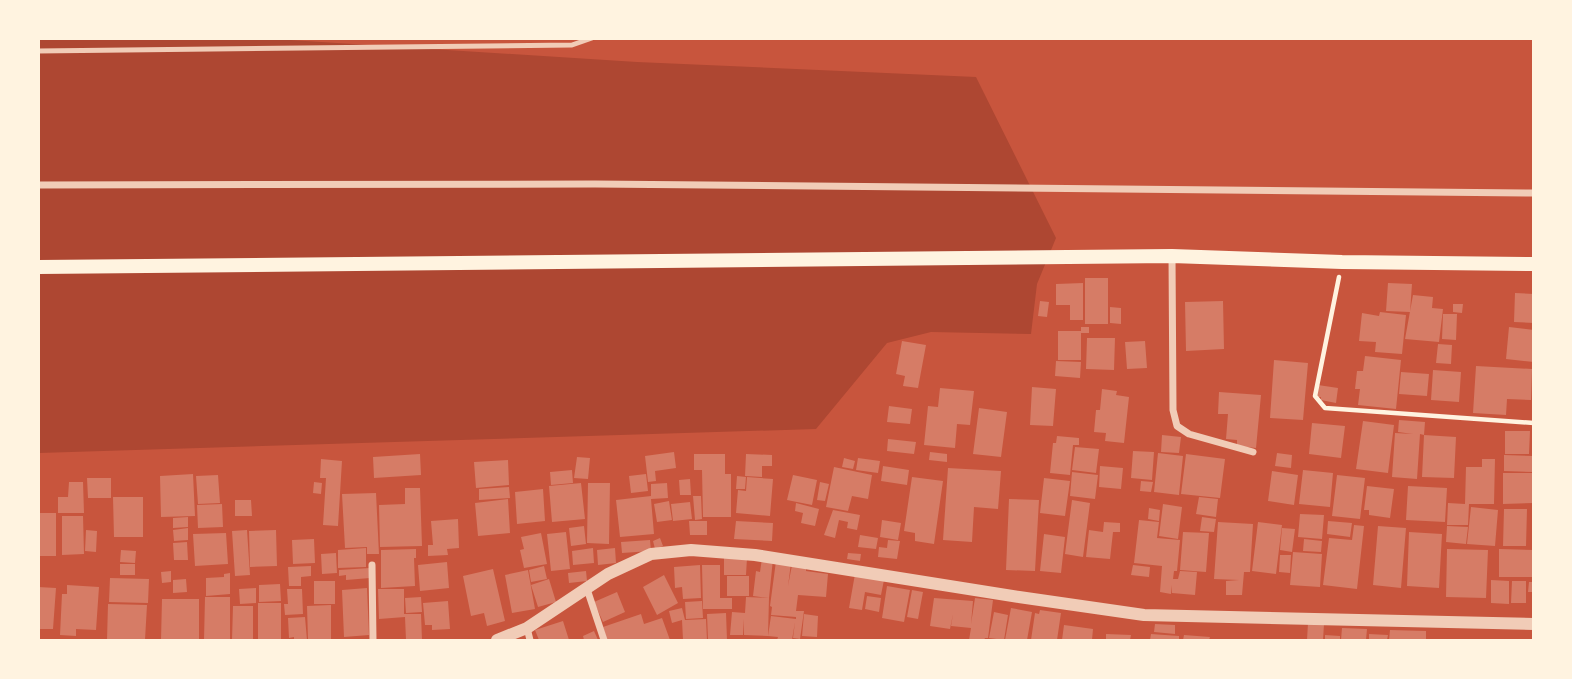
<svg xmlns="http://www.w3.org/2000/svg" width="1572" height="679" viewBox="0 0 1572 679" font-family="Signika,sans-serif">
  <rect width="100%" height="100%" fill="#c8553d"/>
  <path fill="#ae4732" d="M 38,39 L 274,39 L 637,62 L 976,77 L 1056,238 L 1037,284 L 1031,334 L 931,332 L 887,343 L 816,429 L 39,453 Z"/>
  <path fill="#d67c66" d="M 1085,278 L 1108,278 L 1108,324 L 1085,324 Z
    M 1083,283 L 1083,320 L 1070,320 L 1070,305 L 1056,305 L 1056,284 Z
    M 1388,283 L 1412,284 L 1410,312 L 1386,311 Z
    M 1515,293 L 1534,294 L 1534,323 L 1514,322 Z
    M 1413,295 L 1433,297 L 1432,308 L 1443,309 L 1439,342 L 1405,339 Z
    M 1040,301 L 1049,302 L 1047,317 L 1038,316 Z
    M 1223,301 L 1224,349 L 1186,351 L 1185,302 Z
    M 1453,304 L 1463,304 L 1462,313 L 1453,312 Z
    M 1110,307 L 1121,308 L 1121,324 L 1110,323 Z
    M 1380,312 L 1406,315 L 1402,354 L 1375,352 L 1376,342 L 1359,341 L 1362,313 L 1379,316 Z
    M 1443,314 L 1457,314 L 1456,340 L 1442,339 Z
    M 1081,327 L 1089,327 L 1089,333 L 1081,333 L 1081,360 L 1058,360 L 1058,331 L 1081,331 Z
    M 1509,327 L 1534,330 L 1534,362 L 1506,359 Z
    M 1087,338 L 1115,338 L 1114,370 L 1086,369 Z
    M 902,341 L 926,345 L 918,388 L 903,386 L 905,376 L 896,374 Z
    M 1145,341 L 1147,368 L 1127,369 L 1125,342 Z
    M 1438,344 L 1452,345 L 1451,364 L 1436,363 Z
    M 1365,356 L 1401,360 L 1396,409 L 1358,405 L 1360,389 L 1355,389 L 1357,371 L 1363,371 Z
    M 1274,360 L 1308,363 L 1303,420 L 1270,418 Z
    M 1056,361 L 1081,362 L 1080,378 L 1055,376 Z
    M 1476,366 L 1532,369 L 1531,400 L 1507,399 L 1506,415 L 1473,413 Z
    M 1433,370 L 1461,372 L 1459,402 L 1431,400 Z
    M 1401,372 L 1429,374 L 1427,396 L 1399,394 Z
    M 1318,385 L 1338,388 L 1336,403 L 1321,400 L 1321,397 L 1316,397 Z
    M 1032,387 L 1056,389 L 1053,426 L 1030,425 Z
    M 940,388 L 974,391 L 970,425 L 957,424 L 955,448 L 924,445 L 928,406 L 938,407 Z
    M 1102,389 L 1117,391 L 1116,395 L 1129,397 L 1124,443 L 1105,441 L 1106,433 L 1094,432 L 1096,410 L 1100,410 Z
    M 1219,392 L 1261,395 L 1256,448 L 1237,446 L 1237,440 L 1226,439 L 1228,414 L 1218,414 Z
    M 889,406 L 912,409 L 910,424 L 887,422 Z
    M 979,408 L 1007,412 L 1001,457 L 973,454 Z
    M 1399,420 L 1425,422 L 1424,435 L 1420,434 L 1417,479 L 1392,477 L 1395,433 L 1413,434 L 1398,432 Z
    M 1363,421 L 1394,425 L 1388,473 L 1356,469 Z
    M 1312,423 L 1345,426 L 1341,458 L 1309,454 Z
    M 1505,431 L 1530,431 L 1529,454 L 1505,454 Z
    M 1162,435 L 1181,437 L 1179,453 L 1161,452 Z
    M 1424,435 L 1456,437 L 1454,478 L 1422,477 Z
    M 1057,436 L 1079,438 L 1079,445 L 1073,445 L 1070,475 L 1050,473 L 1053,443 L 1056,443 Z
    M 888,439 L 916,442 L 914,454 L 887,451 Z
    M 1075,447 L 1099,449 L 1096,473 L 1072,470 Z
    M 1133,451 L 1154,452 L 1152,480 L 1131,478 Z
    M 674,452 L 676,468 L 655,471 L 656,481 L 648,482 L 645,456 Z
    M 930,452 L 947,454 L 947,462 L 929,460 Z
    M 1158,453 L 1183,456 L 1179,495 L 1154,492 Z
    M 1277,453 L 1292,455 L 1291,468 L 1275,466 Z
    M 420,454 L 421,475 L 374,478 L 373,457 Z
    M 694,454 L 725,454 L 725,474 L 731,474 L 731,517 L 703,517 L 702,470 L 694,470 Z
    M 746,454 L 772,455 L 772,466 L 762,466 L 762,477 L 745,476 Z
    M 1186,454 L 1225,459 L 1220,498 L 1181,494 Z
    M 1504,455 L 1533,456 L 1533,472 L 1504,471 Z
    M 577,457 L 590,458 L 588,479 L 574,478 Z
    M 844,458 L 855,461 L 853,469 L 842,467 Z
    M 858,458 L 880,461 L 878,473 L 856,470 Z
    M 321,459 L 342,461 L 338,526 L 323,525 L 326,478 L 320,478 Z
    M 1482,459 L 1495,459 L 1494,504 L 1469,504 L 1468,525 L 1447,525 L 1448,503 L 1465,504 L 1466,467 L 1482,467 Z
    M 508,460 L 509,485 L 476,488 L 474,462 Z
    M 883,466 L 909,470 L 907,485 L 881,481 Z
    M 1100,466 L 1123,468 L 1121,489 L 1099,487 Z
    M 834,467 L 872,475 L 868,499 L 852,496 L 848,511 L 826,507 Z
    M 948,468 L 1001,471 L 998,509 L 974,507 L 972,542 L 943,540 Z
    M 572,470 L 573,483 L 551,485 L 550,472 Z
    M 1303,470 L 1333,473 L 1330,507 L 1299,504 Z
    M 1272,471 L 1298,475 L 1294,505 L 1268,501 Z
    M 1072,472 L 1098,475 L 1095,499 L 1070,496 Z
    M 1503,473 L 1534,473 L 1534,503 L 1503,504 Z
    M 193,474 L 195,516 L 161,517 L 160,476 Z
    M 646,474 L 648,491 L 631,493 L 629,476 Z
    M 218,475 L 220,503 L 198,504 L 196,476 Z
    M 793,475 L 817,480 L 812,505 L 787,500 Z
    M 1337,475 L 1365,478 L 1360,519 L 1332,516 Z
    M 737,476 L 746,477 L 745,489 L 736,489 Z
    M 747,477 L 773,479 L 770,516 L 736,513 L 738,490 L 746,491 Z
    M 912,477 L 943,481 L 934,544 L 915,541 L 915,533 L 904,531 Z
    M 87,478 L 111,478 L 111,498 L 88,498 Z
    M 1044,478 L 1070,481 L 1065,516 L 1040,513 Z
    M 690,479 L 691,495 L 680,495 L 679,480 Z
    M 1141,481 L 1153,482 L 1151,492 L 1140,491 Z
    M 69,482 L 83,482 L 84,513 L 58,513 L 58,497 L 68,497 Z
    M 314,482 L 322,483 L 321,494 L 313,493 Z
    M 820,482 L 829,484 L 825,501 L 817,500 Z
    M 581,483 L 585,519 L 552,522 L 549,486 Z
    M 588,483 L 610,483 L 609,544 L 587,543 Z
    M 667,483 L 668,498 L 651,499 L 654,534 L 620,537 L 616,500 L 651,496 L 651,484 Z
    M 1367,486 L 1394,489 L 1390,518 L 1369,515 L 1369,510 L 1364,510 Z
    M 1408,486 L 1447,488 L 1445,522 L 1406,520 Z
    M 509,487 L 510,498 L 479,500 L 479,489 Z
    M 405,488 L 420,488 L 422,546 L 380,547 L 379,505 L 405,504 Z
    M 543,489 L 545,521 L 517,524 L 515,492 Z
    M 376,493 L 379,554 L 367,554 L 367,547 L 345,548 L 342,494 Z
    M 693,496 L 701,496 L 702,519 L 695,520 Z
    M 113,497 L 143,497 L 143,537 L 114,537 Z
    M 1199,497 L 1218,499 L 1216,517 L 1196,514 Z
    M 508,499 L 510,533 L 478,536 L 475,503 Z
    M 1009,499 L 1039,500 L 1035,571 L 1006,570 Z
    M 235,500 L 251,500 L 252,516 L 235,516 Z
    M 1072,500 L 1090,503 L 1083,557 L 1065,554 Z
    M 669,501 L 672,520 L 657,522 L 654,504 Z
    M 690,502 L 692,519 L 673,521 L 671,504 Z
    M 796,503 L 819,509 L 815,526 L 801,523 L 803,513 L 795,511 Z
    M 222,504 L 223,527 L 198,528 L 197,505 Z
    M 1163,504 L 1182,507 L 1178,539 L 1159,536 Z
    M 1471,507 L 1498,510 L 1495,546 L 1467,544 Z
    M 1149,508 L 1160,510 L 1159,521 L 1148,519 Z
    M 1504,509 L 1527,509 L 1526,546 L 1503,546 Z
    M 833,510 L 860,515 L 857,530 L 847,528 L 848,522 L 839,520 L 835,538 L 824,535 Z
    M 38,513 L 56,513 L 56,556 L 38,556 Z
    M 1300,514 L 1324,515 L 1322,539 L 1298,537 Z
    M 62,516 L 83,516 L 84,554 L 62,555 Z
    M 188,517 L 188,527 L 173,528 L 173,518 Z
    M 1202,517 L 1216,519 L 1214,532 L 1200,531 Z
    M 458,519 L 459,548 L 447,549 L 448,555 L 428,556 L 428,545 L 433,545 L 431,521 Z
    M 882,520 L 901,523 L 898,540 L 880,537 Z
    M 1139,520 L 1159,522 L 1157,538 L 1180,540 L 1177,571 L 1174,571 L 1173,579 L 1178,579 L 1180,571 L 1197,572 L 1195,595 L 1172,593 L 1172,585 L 1171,594 L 1160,592 L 1162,566 L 1134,563 Z
    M 689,521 L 707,521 L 707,535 L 690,535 Z
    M 736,521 L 773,523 L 772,541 L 734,539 Z
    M 1328,521 L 1352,523 L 1350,537 L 1327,534 Z
    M 1104,522 L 1120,523 L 1120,532 L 1113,532 L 1110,559 L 1086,557 L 1089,530 L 1103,532 Z
    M 1218,522 L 1253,524 L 1250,572 L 1244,572 L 1242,595 L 1226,595 L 1226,581 L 1239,580 L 1214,579 Z
    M 1258,522 L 1282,525 L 1276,574 L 1252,571 Z
    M 1354,525 L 1364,526 L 1357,589 L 1323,585 L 1329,538 L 1352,540 Z
    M 584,526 L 586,544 L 571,546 L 569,528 Z
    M 1378,526 L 1406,528 L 1401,588 L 1373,585 Z
    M 1447,526 L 1468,527 L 1466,544 L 1446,542 Z
    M 188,528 L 188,540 L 174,541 L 173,530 Z
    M 1282,528 L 1295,529 L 1292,552 L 1280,550 Z
    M 86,530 L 97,531 L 96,552 L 85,551 Z
    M 247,530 L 250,575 L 235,576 L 232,531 Z
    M 276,530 L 277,566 L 250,567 L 249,531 Z
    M 566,532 L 570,569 L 551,571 L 547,534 Z
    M 1183,532 L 1209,533 L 1206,572 L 1180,570 Z
    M 1409,532 L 1442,534 L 1439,588 L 1407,586 Z
    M 226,533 L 228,564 L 195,566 L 193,534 Z
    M 541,533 L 547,564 L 524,568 L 520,550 L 524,549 L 521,537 Z
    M 1044,534 L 1065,537 L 1061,573 L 1040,571 Z
    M 860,535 L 878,538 L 876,549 L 858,547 Z
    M 660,538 L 663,546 L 655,549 L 653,541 Z
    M 314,539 L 315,563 L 293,564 L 292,540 Z
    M 1304,539 L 1322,541 L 1321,552 L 1303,551 Z
    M 650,540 L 651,551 L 622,553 L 621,542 Z
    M 888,540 L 900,541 L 897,559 L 878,557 L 879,547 L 887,548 Z
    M 187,542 L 188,560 L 174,560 L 173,543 Z
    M 366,548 L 366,567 L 338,568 L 338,550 Z
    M 593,548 L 594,563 L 573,565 L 572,551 Z
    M 615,548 L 616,563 L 598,565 L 597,550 Z
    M 416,549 L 416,558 L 414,558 L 415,586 L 381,588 L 381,550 Z
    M 1447,549 L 1488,550 L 1486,598 L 1446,597 Z
    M 1499,549 L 1534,550 L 1534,577 L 1499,577 Z
    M 121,550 L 136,551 L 135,563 L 120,562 Z
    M 1293,552 L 1322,554 L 1320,587 L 1290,585 Z
    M 336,553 L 337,573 L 322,574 L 321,554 Z
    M 848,553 L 861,554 L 860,561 L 847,559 Z
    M 1280,555 L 1291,555 L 1290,573 L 1279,572 Z
    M 724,558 L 747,558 L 746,575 L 724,575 Z
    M 762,558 L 773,559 L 769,598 L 753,596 L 756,571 L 760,572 Z
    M 776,561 L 791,563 L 788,586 L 792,565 L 806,567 L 806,571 L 828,574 L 826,597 L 798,595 L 796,611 L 804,611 L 800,639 L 793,638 L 795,622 L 792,640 L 777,640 L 778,637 L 768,636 L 771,616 L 796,619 L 796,617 L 771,615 L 772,607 L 770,606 Z
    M 447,562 L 449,588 L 420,591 L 418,565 Z
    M 120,564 L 135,564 L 135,575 L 120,575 Z
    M 700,565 L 701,598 L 683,599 L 682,587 L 675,588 L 674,567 Z
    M 702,565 L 720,565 L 720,598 L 732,598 L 732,609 L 703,609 Z
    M 1133,565 L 1150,567 L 1149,577 L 1131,575 Z
    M 311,566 L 311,576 L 301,577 L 301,586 L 289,586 L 288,567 Z
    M 544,566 L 547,579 L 531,582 L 529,570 Z
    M 370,568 L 370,578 L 346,580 L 346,575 L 339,576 L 339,570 Z
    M 493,569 L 505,621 L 487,626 L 484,613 L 471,616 L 463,576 Z
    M 528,570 L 535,609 L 512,613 L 505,575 Z
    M 171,571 L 171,582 L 162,583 L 161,572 Z
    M 586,571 L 587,581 L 569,583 L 568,573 Z
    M 230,573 L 230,594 L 206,596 L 206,578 L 224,577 L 224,574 Z
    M 855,574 L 884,580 L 881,595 L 865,592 L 862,610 L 849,608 Z
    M 664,575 L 678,603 L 657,615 L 643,587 Z
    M 727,576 L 749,576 L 749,596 L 727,596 Z
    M 110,578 L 149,579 L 148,603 L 109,602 Z
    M 186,579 L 187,592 L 173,593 L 173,580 Z
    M 549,579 L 556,602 L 538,607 L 531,585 Z
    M 1491,580 L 1509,581 L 1509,604 L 1491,603 Z
    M 314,581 L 335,581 L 335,604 L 314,604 Z
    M 1512,581 L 1526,581 L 1526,603 L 1511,603 Z
    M 1529,582 L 1534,582 L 1534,592 L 1528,592 Z
    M 280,584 L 281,601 L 259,602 L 259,585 Z
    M 67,585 L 99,587 L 96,630 L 76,629 L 76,636 L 60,635 L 62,594 L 67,594 Z
    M 887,586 L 910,590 L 904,622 L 882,618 Z
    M 38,587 L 56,588 L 53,629 L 38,629 Z
    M 256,588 L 256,603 L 240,604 L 239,589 Z
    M 367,588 L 369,635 L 344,637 L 342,590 Z
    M 287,589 L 302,589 L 303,614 L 285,615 L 284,604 L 288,604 Z
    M 378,589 L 404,589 L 404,614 L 421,614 L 422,640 L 406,640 L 405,617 L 379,619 Z
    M 912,590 L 923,592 L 918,619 L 907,617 Z
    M 617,592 L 625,612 L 603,622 L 594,602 Z
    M 867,596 L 881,598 L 879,612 L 865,609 Z
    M 205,597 L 230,597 L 230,640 L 204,640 Z
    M 421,597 L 422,612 L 406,613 L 405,598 Z
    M 746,597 L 769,598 L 768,636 L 744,635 L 744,619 L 743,635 L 730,635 L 732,612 L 745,613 Z
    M 934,598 L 973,601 L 971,624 L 975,598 L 993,600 L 988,638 L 985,638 L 984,640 L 969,640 L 971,628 L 951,626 L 953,614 L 950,629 L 930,626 Z
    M 162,599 L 199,599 L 199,640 L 161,640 Z
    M 448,601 L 450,629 L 432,630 L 432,625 L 425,625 L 423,603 Z
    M 702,601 L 703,618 L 686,619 L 685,602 Z
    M 258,603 L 281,603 L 281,640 L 258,640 Z
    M 108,604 L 147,605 L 145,640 L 107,640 Z
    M 331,605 L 331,640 L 308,640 L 307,606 Z
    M 233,606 L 253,606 L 253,640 L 232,640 Z
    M 682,608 L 685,620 L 706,619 L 707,640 L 683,640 L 682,620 L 672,623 L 669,611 Z
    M 1011,608 L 1032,612 L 1027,640 L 1005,640 Z
    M 1040,610 L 1061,613 L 1057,640 L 1031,640 L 1035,613 L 1039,614 Z
    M 994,612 L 1008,615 L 1004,640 L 989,638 Z
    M 726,613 L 727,640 L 708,640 L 707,614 Z
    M 641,614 L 644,624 L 662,618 L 670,640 L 607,640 L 603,627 Z
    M 804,614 L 818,616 L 817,637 L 802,636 Z
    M 305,617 L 307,640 L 294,640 L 294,637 L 289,638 L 288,618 Z
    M 563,621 L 569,640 L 539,640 L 535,630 Z
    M 1308,623 L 1324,624 L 1323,640 L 1307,640 Z
    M 1155,624 L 1175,625 L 1175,634 L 1154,632 Z
    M 1064,625 L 1093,629 L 1092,640 L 1062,640 Z
    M 1342,628 L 1367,629 L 1366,640 L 1341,640 Z
    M 1390,630 L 1426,631 L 1426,640 L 1389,640 Z
    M 594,631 L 598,640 L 584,640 L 583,636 Z
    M 1106,634 L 1131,635 L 1130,640 L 1106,640 Z
    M 1151,634 L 1179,636 L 1179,640 L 1150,640 Z
    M 1369,634 L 1388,635 L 1387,640 L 1369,640 Z
    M 1184,635 L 1210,637 L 1209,640 L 1183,640 Z
    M 1325,635 L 1340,636 L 1340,640 L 1325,640 Z"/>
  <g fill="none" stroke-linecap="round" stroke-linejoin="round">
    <path stroke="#fff3e0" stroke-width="4.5" d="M 1339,277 L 1315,396 L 1325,408 L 1534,423"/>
    <path stroke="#f1ccb7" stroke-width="5" d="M 38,51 L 572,45 L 592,38"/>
    <path stroke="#f1ccb7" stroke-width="7" d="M 38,185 L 595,184 L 1534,193
      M 1172,256 L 1173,410 L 1177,426 L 1189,434 L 1253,452
      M 372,565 L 373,640
      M 587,589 L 604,640
      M 527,628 L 530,640"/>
    <path stroke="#f1ccb7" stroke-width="12" d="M 497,640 L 527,628 L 608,574 L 651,554 L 691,550 L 755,555 L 1019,597 L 1144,615 L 1534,624"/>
    <path stroke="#fff3e0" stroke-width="14" d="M 38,267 L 1172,256 L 1342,262 L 1534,264"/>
  </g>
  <rect width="1572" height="679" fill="none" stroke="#fff3e0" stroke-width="80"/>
</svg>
